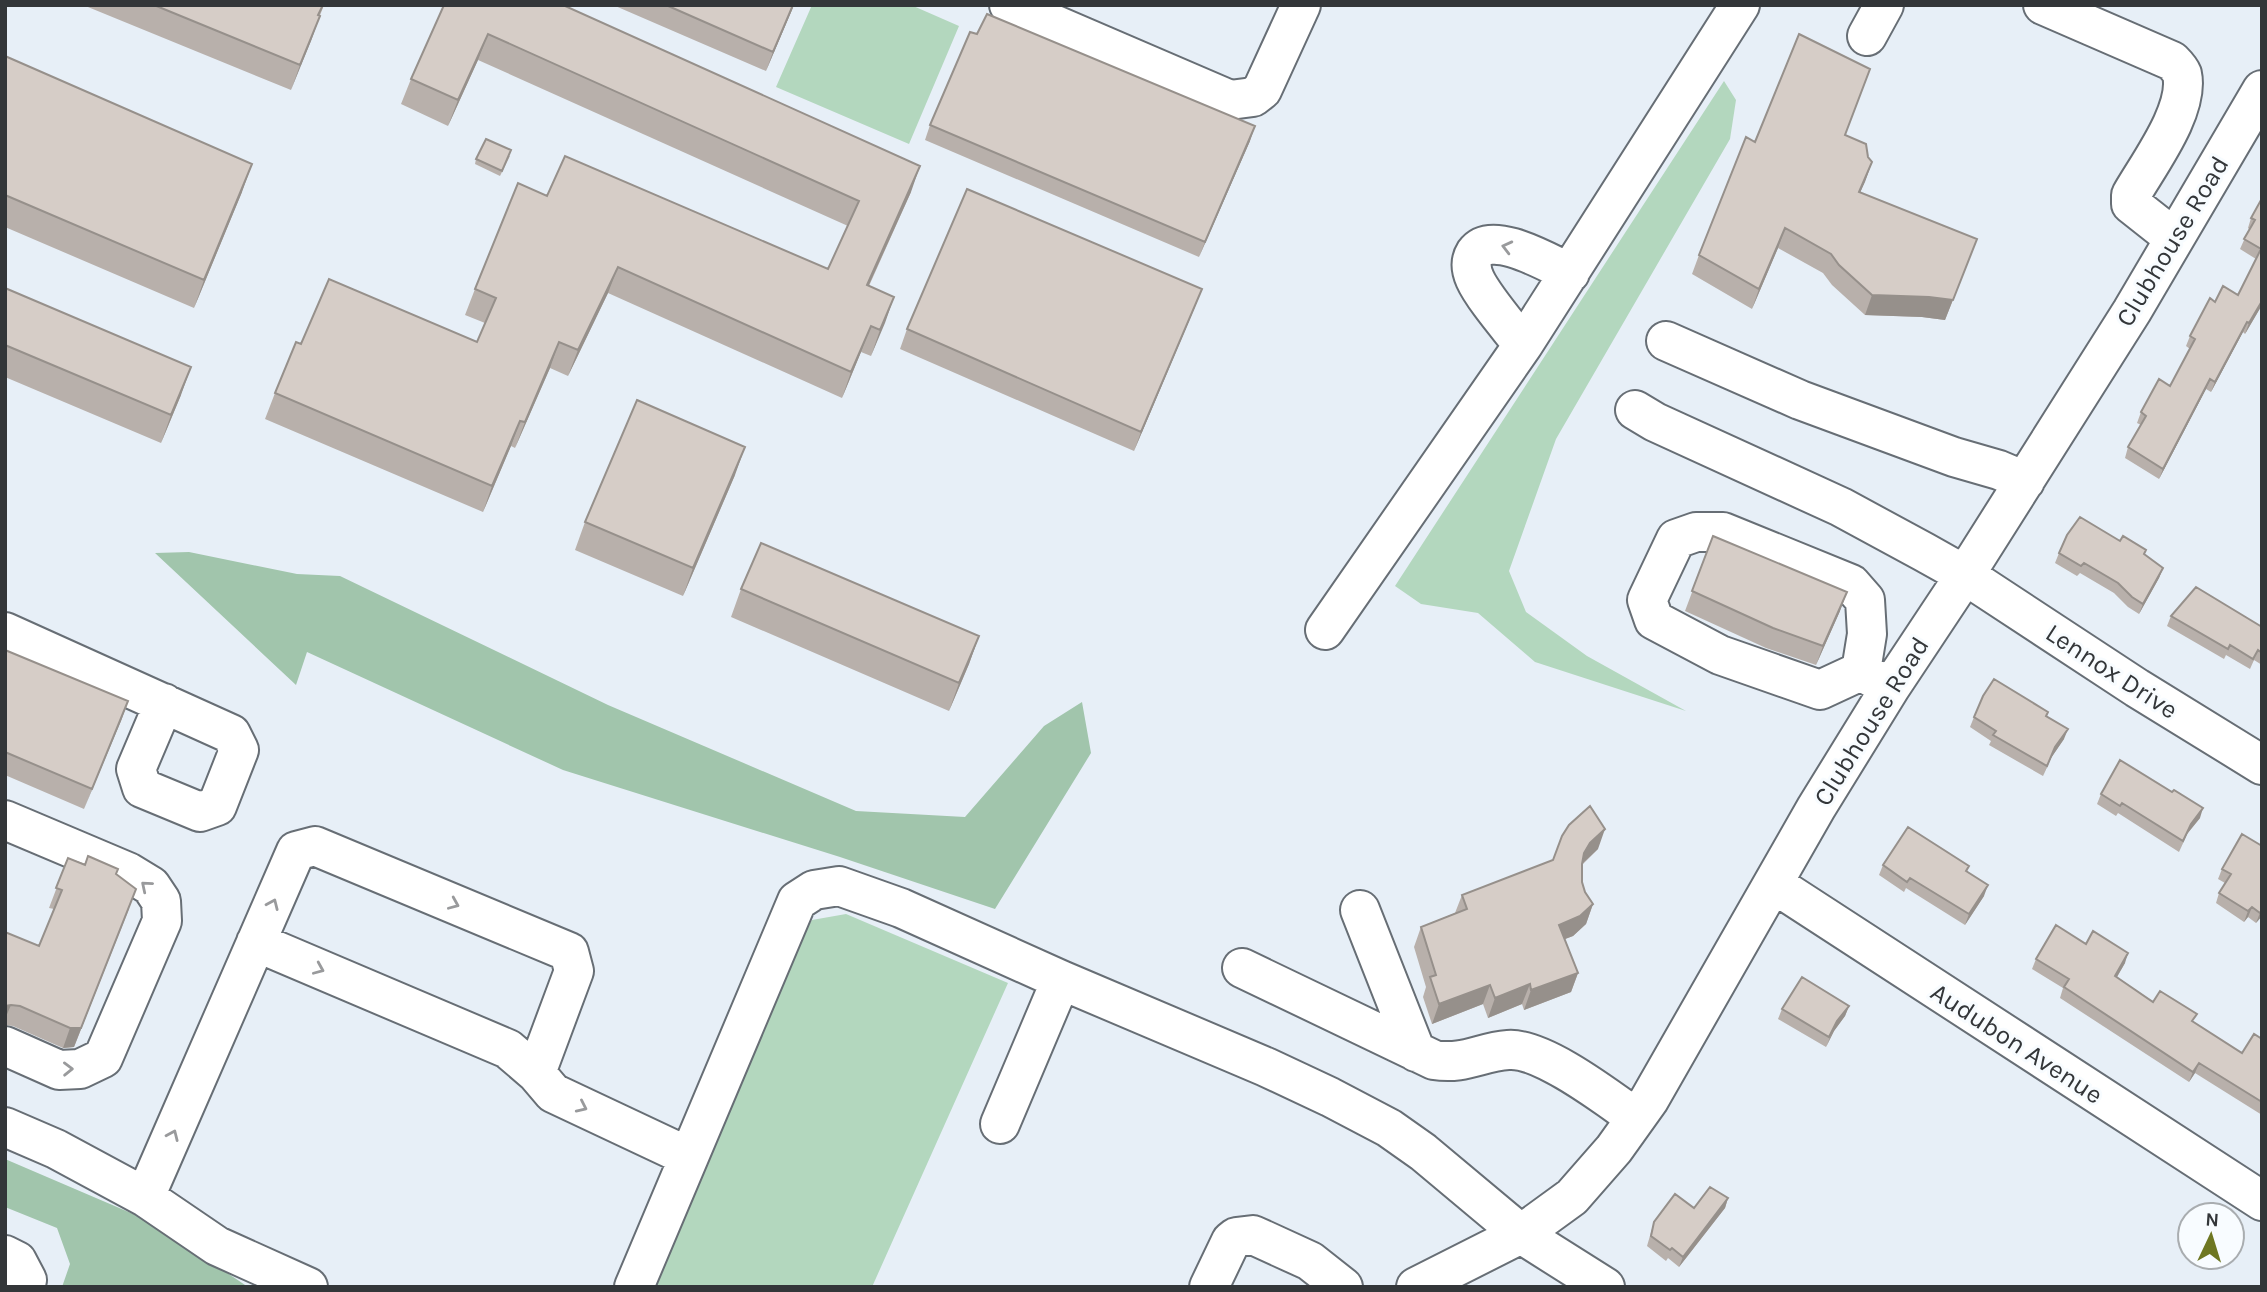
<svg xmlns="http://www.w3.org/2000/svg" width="2267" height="1292" viewBox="0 0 2267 1292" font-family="Karla,sans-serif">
  <rect width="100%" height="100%" fill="#e7eff7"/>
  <path fill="#b3d7be" d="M 812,5 L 911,5 L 959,26 L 909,144 L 776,87 Z
    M 1724,81 L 1736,100 L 1730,139 L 1556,439 L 1509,571 L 1526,612 L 1587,656 L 1686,711 L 1535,662 L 1478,613 L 1421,604 L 1395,586 Z
    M 846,914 L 1008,983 L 872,1287 L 654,1287 L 790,954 L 812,920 Z"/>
  <path fill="#a1c5ac" d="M 189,552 L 297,574 L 340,576 L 608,705 L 856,811 L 965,817 L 1044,726 L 1082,702 L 1091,753 L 995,909 L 840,857 L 563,770 L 307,652 L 296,685 L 155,553 Z
    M 5,1159 L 152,1222 L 248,1287 L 62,1287 L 70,1264 L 57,1228 L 5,1207 Z"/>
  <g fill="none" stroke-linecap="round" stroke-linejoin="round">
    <g stroke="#676e75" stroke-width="42">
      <path id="minor" d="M 1009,5 L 1230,100 L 1253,97 L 1262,90 L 1301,5
        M 2043,5 L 2172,61 C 2176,65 2180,69 2182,74 C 2190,110 2148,165 2131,195 L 2131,204 L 2174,238
        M 1867,36 L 1884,5
        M 1666,341 L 1800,400 L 1954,457 L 1999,470 L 2025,481
        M 1523,345 C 1510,328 1483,297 1475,279 C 1471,270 1470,261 1475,253 C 1492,229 1550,264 1570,273
        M 1635,410 L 1655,422 L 1841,507 L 1924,552 L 1965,575 L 2137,688 L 2262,765
        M 1325,630 L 1523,345 L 1740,5
        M 5,632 L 231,734 L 239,750 L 217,806 L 200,812 L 142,788 L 136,769 L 164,703
        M 1861,671 L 1867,634 L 1865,600 L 1851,584 L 1723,532 L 1696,532 L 1676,539 L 1647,600 L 1654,620 L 1720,655 L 1820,690 L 1861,671 L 1890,688
        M 5,820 L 128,872 L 151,886 L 161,901 L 162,921 L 103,1058 L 80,1069 L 59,1070 L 5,1046
        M 1774,884 L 2262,1201
        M 1360,910 L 1416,1052
        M 256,942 L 508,1049 L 536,1073 L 553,1093 L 689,1157
        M 1242,968 L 1434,1060 C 1465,1065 1480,1052 1508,1050 C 1542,1047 1609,1099 1636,1118
        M 1000,1124 L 1061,980
        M 5,1127 L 56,1149 L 145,1197 L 217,1246 L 308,1287
        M 145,1197 L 296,851 L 315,846 L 569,952 L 574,971 L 536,1073
        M 5,1255 L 17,1261 L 27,1280 L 25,1287
        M 634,1287 L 797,901 L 814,890 L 839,886 L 901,908 L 1061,980 L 1266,1067 L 1330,1097 L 1389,1128 L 1423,1152 L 1521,1234 L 1605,1287
        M 1209,1287 L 1231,1241 L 1236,1237 L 1253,1235 L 1310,1261 L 1343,1287
        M 1416,1287 L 1521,1234 L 1572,1197 L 1614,1149 L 1649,1100 L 1816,808 L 1890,688 L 1965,575 L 2132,311 L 2262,90"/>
    </g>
    <use href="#minor" stroke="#fff" stroke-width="38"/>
  </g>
  <path fill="#b8b0ab" d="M 83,5 L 324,5 L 291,90 Z
    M 444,5 L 911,192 L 869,286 L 894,297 L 871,356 L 861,352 L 842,398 L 608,293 L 568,376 L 550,368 L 515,448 L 511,446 L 483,512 L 265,419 L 275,393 L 301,344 L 477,342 L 485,323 L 465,315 L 475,289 L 547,196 L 828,269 L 848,226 L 478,60 L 448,126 L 401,104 L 411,79 Z
    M 613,5 L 794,5 L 766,71 Z
    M 5,56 L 242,192 L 194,308 L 5,227 Z
    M 930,125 L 1250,141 L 1199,257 L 925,140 Z
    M 1845,135 L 1872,162 L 1860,193 L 1977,239 L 1945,320 L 1922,317 L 1865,315 L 1832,285 L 1823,273 L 1778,248 L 1752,309 L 1692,274 L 1699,255 L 1755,142 Z
    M 510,156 L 500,176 L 475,164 L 476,159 Z
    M 2262,200 L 2262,305 L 2245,334 L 2243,332 L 2211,392 L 2206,389 L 2159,479 L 2125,458 L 2128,447 L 2141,425 L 2137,423 L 2141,412 L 2170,386 L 2190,349 L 2186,346 L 2190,336 L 2215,302 L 2238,295 L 2256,259 L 2240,249 L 2249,229 L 2248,228 L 2251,218 Z
    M 5,288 L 181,395 L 161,443 L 5,377 Z
    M 1202,289 L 1194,309 L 1134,451 L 900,349 L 907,329 Z
    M 735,475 L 683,596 L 575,550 L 585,522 Z
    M 1713,536 L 1840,611 L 1816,665 L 1766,648 L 1685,611 Z
    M 2120,541 L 2146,550 L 2144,555 L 2163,568 L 2159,578 L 2139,614 L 2128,607 L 2114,593 L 2080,573 L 2077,576 L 2055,563 L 2059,553 Z
    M 741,589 L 979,636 L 969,664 L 949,711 L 731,617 Z
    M 2171,616 L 2262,627 L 2262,665 L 2254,660 L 2250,669 L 2226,655 L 2224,659 L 2167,626 Z
    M 5,650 L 128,701 L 84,809 L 5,775 Z
    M 2048,712 L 2047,717 L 2064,739 L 2051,758 L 2043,776 L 1989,745 L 1991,741 L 1970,727 L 1974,717 Z
    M 2101,794 L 2200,818 L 2187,834 L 2179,852 L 2118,813 L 2116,816 L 2097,804 Z
    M 2242,834 L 2262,916 L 2256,923 L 2248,917 L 2244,922 L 2216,903 L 2219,893 L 2225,883 L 2218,879 L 2222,869 Z
    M 1598,849 L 1582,865 L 1582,882 L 1585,892 L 1593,904 L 1586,924 L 1573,936 L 1565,939 L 1578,973 L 1571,992 L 1524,1010 L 1522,1004 L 1488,1018 L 1483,1004 L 1432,1024 L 1423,997 L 1426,987 L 1414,947 L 1421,927 L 1455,913 L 1462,895 L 1553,860 Z
    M 68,858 L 116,874 L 129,909 L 74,1047 L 63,1048 L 13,1026 L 5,1025 L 5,932 L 39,946 L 54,909 L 49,908 Z
    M 1883,865 L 1969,866 L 1967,872 L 1984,896 L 1965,925 L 1906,888 L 1904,892 L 1879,875 Z
    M 2086,944 L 2125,963 L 2117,977 L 2153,1002 L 2194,1022 L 2242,1053 L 2262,1039 L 2262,1115 L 2195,1073 L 2189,1082 L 2060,998 L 2063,988 L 2032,969 L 2036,959 Z
    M 1849,1006 L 1845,1016 L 1834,1031 L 1826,1047 L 1778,1019 L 1782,1009 Z
    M 1728,1198 L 1725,1208 L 1679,1267 L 1668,1258 L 1666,1261 L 1647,1246 L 1654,1222 Z"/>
  <path fill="#96908b" d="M 793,5 L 794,5 L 766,71 L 773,52 Z
    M 320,16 L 311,41 L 291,90 L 300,65 Z
    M 488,34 L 478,60 L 448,126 L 458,100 Z
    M 1255,126 L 1250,141 L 1199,257 L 1205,242 Z
    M 1872,162 L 1865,182 L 1851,212 L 1859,192 Z
    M 252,164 L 242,192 L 194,308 L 204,280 Z
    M 920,166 L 911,192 L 857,311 L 867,285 Z
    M 1785,228 L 1778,248 L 1752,309 L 1759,289 Z
    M 1977,239 L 1945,320 L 1922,317 L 1865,315 L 1872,295 Z
    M 618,267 L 608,293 L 568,376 L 578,350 Z
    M 1202,289 L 1194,309 L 1134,451 L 1141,432 Z
    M 894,297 L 885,323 L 871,356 L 880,330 Z
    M 2262,301 L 2262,305 L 2245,334 L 2249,323 Z
    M 2247,322 L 2243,332 L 2211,392 L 2215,382 Z
    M 871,326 L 861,352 L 842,398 L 851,372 Z
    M 559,342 L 550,368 L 515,448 L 525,422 Z
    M 191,367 L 181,395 L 161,443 L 171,415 Z
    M 2210,379 L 2206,389 L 2159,479 L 2163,469 Z
    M 520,421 L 511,446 L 483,512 L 492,486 Z
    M 745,447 L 735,475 L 683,596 L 693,568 Z
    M 2163,568 L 2159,578 L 2139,614 L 2143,604 Z
    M 1847,592 L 1840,611 L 1816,665 L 1823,646 Z
    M 979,636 L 969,664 L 949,711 L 959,683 Z
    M 128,701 L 121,721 L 84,809 L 92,789 Z
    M 2068,729 L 2064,739 L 2051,758 L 2043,776 L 2055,747 Z
    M 2203,808 L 2200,818 L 2187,834 L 2179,852 L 2191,824 Z
    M 1605,829 L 1598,849 L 1583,863 L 1577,873 L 1584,853 L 1590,843 Z
    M 1988,885 L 1984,896 L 1965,925 L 1969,914 Z
    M 136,889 L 74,1047 L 63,1048 L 70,1028 Z
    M 1593,904 L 1586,924 L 1573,936 L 1552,944 L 1559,925 Z
    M 2252,907 L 2248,917 L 2244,922 L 2248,911 Z
    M 2262,910 L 2262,916 L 2256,923 L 2260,913 Z
    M 2128,953 L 2125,963 L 2111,987 L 2115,976 Z
    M 1578,973 L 1571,992 L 1524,1010 L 1531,990 Z
    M 1530,984 L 1522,1004 L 1488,1018 L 1495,998 Z
    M 1490,985 L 1483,1004 L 1432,1024 L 1439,1004 Z
    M 11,1005 L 5,1019 L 5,1006 Z
    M 1849,1006 L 1845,1016 L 1834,1031 L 1826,1047 L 1837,1021 Z
    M 2199,1063 L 2195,1073 L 2189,1082 L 2193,1072 Z
    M 1728,1198 L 1725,1208 L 1679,1267 L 1683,1257 Z"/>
  <path fill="#d6cdc7" stroke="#96908b" stroke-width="2" d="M 154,5 L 323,5 L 318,15 L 320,16 L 300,65 Z
    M 444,5 L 563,5 L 920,166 L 867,285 L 894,297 L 880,330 L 871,326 L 851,372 L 618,267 L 578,350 L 559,342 L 525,422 L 520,421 L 492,486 L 275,393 L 296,342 L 301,344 L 329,279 L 477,342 L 496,298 L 475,289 L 518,183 L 547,196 L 565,156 L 828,269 L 859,201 L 488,34 L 458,100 L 411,79 Z
    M 666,5 L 793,5 L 773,52 Z
    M 987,14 L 1255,126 L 1205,242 L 930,125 L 970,32 L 977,34 Z
    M 1799,34 L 1870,69 L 1845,135 L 1866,144 L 1868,157 L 1872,162 L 1859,192 L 1977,239 L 1953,300 L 1929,297 L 1872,295 L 1839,265 L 1831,254 L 1785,228 L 1759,289 L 1699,255 L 1746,137 L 1755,142 Z
    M 5,56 L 252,164 L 204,280 L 5,195 Z
    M 486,139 L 511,150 L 502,171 L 476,159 Z
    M 967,189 L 1202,289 L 1141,432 L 907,329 Z
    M 2261,200 L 2262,301 L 2249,323 L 2247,322 L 2215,382 L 2210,379 L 2163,469 L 2128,447 L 2146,416 L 2141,412 L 2159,379 L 2170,386 L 2195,339 L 2190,336 L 2210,298 L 2215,302 L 2223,286 L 2238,295 L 2261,249 L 2244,239 L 2255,220 L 2251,218 Z
    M 5,288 L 191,367 L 171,415 L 5,345 Z
    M 637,400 L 745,447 L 693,568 L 585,522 Z
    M 2080,517 L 2120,541 L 2123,536 L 2146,550 L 2144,554 L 2163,568 L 2143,604 L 2132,597 L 2118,583 L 2084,563 L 2081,566 L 2059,553 L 2067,535 Z
    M 1713,536 L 1847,592 L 1823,646 L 1773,628 L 1692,591 Z
    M 761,543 L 979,636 L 959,683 L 741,589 Z
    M 2196,587 L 2262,627 L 2262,653 L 2258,650 L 2253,659 L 2230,645 L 2228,649 L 2171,616 Z
    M 5,650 L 128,701 L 92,789 L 5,752 Z
    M 1994,679 L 2048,712 L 2046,716 L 2068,729 L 2055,747 L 2047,766 L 1993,735 L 1996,731 L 1974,717 L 1983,696 Z
    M 2120,760 L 2172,792 L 2174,790 L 2203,808 L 2191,824 L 2183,841 L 2122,803 L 2120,806 L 2101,794 Z
    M 1590,806 L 1605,829 L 1590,843 L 1584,853 L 1582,864 L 1582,882 L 1585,892 L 1593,904 L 1580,916 L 1559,925 L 1578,973 L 1531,990 L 1530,984 L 1495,998 L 1490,985 L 1439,1004 L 1430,977 L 1436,975 L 1421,927 L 1467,909 L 1462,895 L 1553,860 L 1562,836 L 1569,825 Z
    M 1908,827 L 1969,866 L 1966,871 L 1988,885 L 1969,914 L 1910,878 L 1907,882 L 1883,865 Z
    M 2242,834 L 2262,846 L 2262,910 L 2260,913 L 2252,907 L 2248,911 L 2219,893 L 2231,874 L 2222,869 Z
    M 88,856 L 118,869 L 116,874 L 136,889 L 81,1028 L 70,1028 L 20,1006 L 11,1005 L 5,1006 L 5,932 L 39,946 L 62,890 L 56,888 L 68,858 L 85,865 Z
    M 2056,925 L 2086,944 L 2093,931 L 2128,953 L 2115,976 L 2153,1002 L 2160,991 L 2197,1014 L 2192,1021 L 2242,1053 L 2254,1034 L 2262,1039 L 2262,1102 L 2199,1063 L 2193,1072 L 2064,987 L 2069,979 L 2036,959 Z
    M 1802,977 L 1849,1006 L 1837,1021 L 1829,1037 L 1782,1009 Z
    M 1710,1187 L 1728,1198 L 1683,1257 L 1672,1248 L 1670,1250 L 1651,1236 L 1654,1222 L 1675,1194 L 1694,1208 Z"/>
  <defs><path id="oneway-chevron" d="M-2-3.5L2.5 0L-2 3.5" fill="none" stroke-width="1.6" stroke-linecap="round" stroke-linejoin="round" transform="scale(1.75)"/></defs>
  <g stroke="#999a9c">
    <use href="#oneway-chevron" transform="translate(1507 247) rotate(-166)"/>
    <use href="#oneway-chevron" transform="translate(146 886) rotate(-140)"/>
    <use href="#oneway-chevron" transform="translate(273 904) rotate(-66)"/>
    <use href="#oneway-chevron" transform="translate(454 904) rotate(23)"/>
    <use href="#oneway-chevron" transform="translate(319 969) rotate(23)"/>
    <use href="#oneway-chevron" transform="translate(68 1069) rotate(-1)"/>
    <use href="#oneway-chevron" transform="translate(582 1107) rotate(25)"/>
    <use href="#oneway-chevron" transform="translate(173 1135) rotate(-66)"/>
  </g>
  <g text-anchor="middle" stroke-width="6" stroke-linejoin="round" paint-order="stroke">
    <g font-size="26" fill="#333639" stroke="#f8fcff">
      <text transform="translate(2172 241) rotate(-59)" y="9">Clubhouse Road</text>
      <text transform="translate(2112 671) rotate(33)" y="9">Lennox Drive</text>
      <text transform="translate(1871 721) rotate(-58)" y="9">Clubhouse Road</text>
      <text transform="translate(2017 1043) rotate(33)" y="9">Audubon Avenue</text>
    </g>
  </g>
  <rect width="2267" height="1292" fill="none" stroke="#333639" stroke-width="14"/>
  <g transform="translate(2211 1236) rotate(4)"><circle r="33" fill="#f8fcff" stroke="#a9adb0" stroke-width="2"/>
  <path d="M0-5L12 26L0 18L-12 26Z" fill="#6e7722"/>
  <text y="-10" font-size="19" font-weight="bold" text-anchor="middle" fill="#333639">N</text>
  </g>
</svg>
